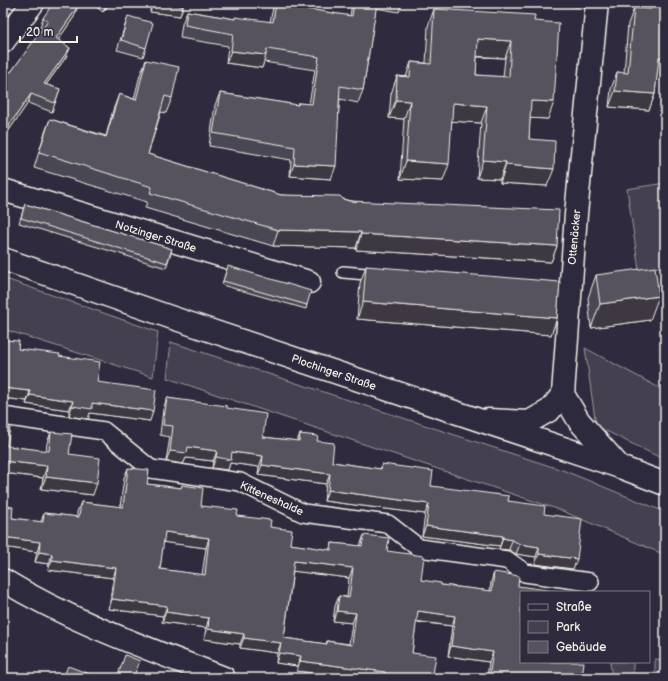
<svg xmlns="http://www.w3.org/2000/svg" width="668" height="681" viewBox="0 0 668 681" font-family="'Balsamiq Sans',sans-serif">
  <rect width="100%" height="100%" fill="#2f2a3d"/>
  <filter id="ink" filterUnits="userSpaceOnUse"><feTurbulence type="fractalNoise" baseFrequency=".025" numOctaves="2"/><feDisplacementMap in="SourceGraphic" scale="8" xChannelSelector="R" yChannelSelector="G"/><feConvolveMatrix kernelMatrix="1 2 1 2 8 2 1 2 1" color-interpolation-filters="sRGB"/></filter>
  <g filter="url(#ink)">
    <path fill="#454050" stroke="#9c989c" d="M 665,183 L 665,266 L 639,270 L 627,189 Z
      M 3,278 L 158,332 L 153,377 L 3,329 Z
      M 171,342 L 565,471 L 665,512 L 665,555 L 560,510 L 167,378 Z
      M 585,348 L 665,391 L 665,460 L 596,426 Z
      M 655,659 L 665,660 L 665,678 L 655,678 Z
      M 610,662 L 633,662 L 633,678 L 612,678 Z"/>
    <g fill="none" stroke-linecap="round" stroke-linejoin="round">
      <g stroke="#f4f1e8" stroke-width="14">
        <path id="service" d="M 343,272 L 378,275"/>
      </g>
      <g stroke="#f4f1e8" stroke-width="20">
        <path id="pedestrian" d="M 3,416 L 104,431 L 151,469 L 240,482 L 303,513 L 388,524 L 419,548 L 507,560 L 525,573 L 590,582"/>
      </g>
      <g stroke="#f4f1e8" stroke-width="25">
        <path id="minor" d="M 3,42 L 33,3
          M 3,190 L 309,282
          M 563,394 L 579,421 L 620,467
          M 488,420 L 529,422 L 550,410 L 563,394 L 576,214 L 597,3
          M 3,580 C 72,622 149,649 224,678"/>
      </g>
      <g stroke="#f4f1e8" stroke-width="25">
        <path id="secondary" d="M 3,259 L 170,317 L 620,467 L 665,484"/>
      </g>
      <use href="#service" stroke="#2f2a3d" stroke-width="11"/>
      <use href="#pedestrian" stroke="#2f2a3d" stroke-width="17"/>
      <use href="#minor" stroke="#2f2a3d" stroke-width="22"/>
      <use href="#secondary" stroke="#2f2a3d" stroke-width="22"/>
    </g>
    <path fill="#4a4752" stroke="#f4f1e8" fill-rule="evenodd" d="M 91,3 L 110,3 L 103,12 Z
      M 151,3 L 184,3 L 180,16 L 150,12 Z
      M 274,3 L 308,3 L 307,9 L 350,16 L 352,3 L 402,3 L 399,12 L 376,8 L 363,90 L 358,103 L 340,99 L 331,179 L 290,176 L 291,160 L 209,146 L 215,105 L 220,93 L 297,105 L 298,103 L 309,104 L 315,70 L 264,62 L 262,68 L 226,63 L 228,46 L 180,38 L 182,24 L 187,11 L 235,19 L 270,22 Z
      M 551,3 L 580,3 L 578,7 Z
      M 649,3 L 665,3 L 665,75 L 657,74 L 655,94 L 649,110 L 609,107 L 611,89 L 617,72 L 624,73 L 628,24 L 634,8 L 647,9 Z
      M 434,9 L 534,21 L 548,119 L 530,118 L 529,139 L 547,186 L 500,183 L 500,179 L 477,178 L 481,123 L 452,121 L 443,181 L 400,179 L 404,119 L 389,118 L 391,94 L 397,76 L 406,77 L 411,62 L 426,63 L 428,26 ZM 477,57 L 505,58 L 503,77 L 476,75 Z
      M 128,16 L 146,48 L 143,57 L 117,50 Z
      M 74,17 L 58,40 L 70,48 L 66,57 L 46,85 L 60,89 L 52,112 L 28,103 L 7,133 L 3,130 L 3,81 L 11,72 L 43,29 L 40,27 L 43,18 Z
      M 146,60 L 172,98 L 166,113 L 161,112 L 148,154 L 281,195 L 343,199 L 557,246 L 551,262 L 356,250 L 356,248 L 273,246 L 145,208 L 147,202 L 34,168 L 44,135 L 50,119 L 106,136 L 113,110 L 119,94 L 134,99 L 140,75 Z
      M 25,204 L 172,249 L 166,268 L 19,223 Z
      M 366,266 L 557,318 L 551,335 L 357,319 L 360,283 Z
      M 226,271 L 307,305 L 306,309 L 222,285 Z
      M 596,275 L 650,320 L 591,328 L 588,298 Z
      M 665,308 L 665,330 L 664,331 L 662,316 Z
      M 3,340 L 18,349 L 59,356 L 150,421 L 90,413 L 88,419 L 69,416 L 69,410 L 26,404 L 27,401 L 3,398 Z
      M 167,398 L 227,408 L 263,437 L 297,441 L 300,434 L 317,441 L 332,462 L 380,469 L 382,464 L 431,486 L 508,501 L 544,514 L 573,569 L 535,564 L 536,557 L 516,554 L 509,550 L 499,549 L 500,546 L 422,536 L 425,514 L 324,501 L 326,484 L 258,475 L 259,467 L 230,463 L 228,470 L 212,468 L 213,461 L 186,458 L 183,464 L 166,461 L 170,437 L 160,435 L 163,409 Z
      M 3,427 L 7,446 L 46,451 L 47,443 L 51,432 L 69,454 L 93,495 L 41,489 L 43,478 L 3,473 Z
      M 128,468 L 147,484 L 181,488 L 182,485 L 201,506 L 237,516 L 270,527 L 290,544 L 329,550 L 332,543 L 360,546 L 364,535 L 387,551 L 421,580 L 441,585 L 490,591 L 491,582 L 494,572 L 518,586 L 521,662 L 582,678 L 487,678 L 489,662 L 448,656 L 452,626 L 416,622 L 412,653 L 433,674 L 465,678 L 351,678 L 297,671 L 297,666 L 276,663 L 277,653 L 240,648 L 240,644 L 204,639 L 206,628 L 162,622 L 163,616 L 109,609 L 113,578 L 48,570 L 49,564 L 35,562 L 37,552 L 3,547 L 3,506 L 12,518 L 41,522 L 44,513 L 77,517 L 77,512 L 81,502 L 120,507 L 124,478 ZM 163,542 L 206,548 L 202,575 L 160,569 ZM 293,571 L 349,578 L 347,597 L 339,596 L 335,606 L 333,621 L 352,623 L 349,644 L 327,641 L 326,644 L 284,638 Z"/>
    <path fill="#3c3942" stroke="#f4f1e8" d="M 107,3 L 110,3 L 103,12 Z
      M 153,3 L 156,3 L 183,6 L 180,16 L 150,12 Z
      M 77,8 L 74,17 L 53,47 L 56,38 Z
      M 478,39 L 511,41 L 505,58 L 472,56 Z
      M 70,48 L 66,57 L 40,93 L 44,84 Z
      M 231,51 L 266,55 L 262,68 L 226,63 Z
      M 659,57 L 665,58 L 665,75 L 653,74 Z
      M 615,91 L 655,94 L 649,110 L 609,107 Z
      M 31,94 L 28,103 L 7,133 L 10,124 Z
      M 396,100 L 410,101 L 404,119 L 389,118 Z
      M 531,101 L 554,102 L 548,119 L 525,118 Z
      M 453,103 L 487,106 L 481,123 L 447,121 Z
      M 483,160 L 506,162 L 500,179 L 477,178 Z
      M 406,161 L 449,164 L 443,181 L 400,179 Z
      M 294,164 L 336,166 L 331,179 L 290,176 Z
      M 506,165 L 554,169 L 547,186 L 500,183 Z
      M 278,230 L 361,232 L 356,248 L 273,246 Z
      M 361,234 L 557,246 L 551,262 L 356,250 Z
      M 659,296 L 650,320 L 591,328 L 600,304 Z
      M 363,302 L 557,318 L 551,335 L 357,319 Z
      M 3,388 L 30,391 L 27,401 L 3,398 Z
      M 30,395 L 73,401 L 69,410 L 26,404 Z
      M 92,403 L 153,411 L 150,421 L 90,413 L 88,419 L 69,416 L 72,406 Z
      M 188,447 L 217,451 L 213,461 L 186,458 L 183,464 L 166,461 L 170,451 Z
      M 232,452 L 263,456 L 259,467 L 230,463 L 228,470 L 212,468 L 216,457 Z
      M 3,461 L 47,466 L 43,478 L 3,473 Z
      M 262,465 L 330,474 L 326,484 L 258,475 Z
      M 46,477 L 97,483 L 93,495 L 41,489 Z
      M 328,490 L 429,504 L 425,514 L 324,501 Z
      M 426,526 L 503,536 L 500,546 L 422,536 Z
      M 165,532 L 209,538 L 206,548 L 161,542 Z
      M 3,537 L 40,542 L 37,552 L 3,547 Z
      M 503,538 L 512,540 L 509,550 L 499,549 Z
      M 520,544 L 539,547 L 536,557 L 516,554 Z
      M 39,552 L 52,554 L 49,564 L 35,562 Z
      M 539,554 L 577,559 L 573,569 L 535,564 Z
      M 52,560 L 116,568 L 113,578 L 48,570 Z
      M 294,561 L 353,568 L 349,578 L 291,571 Z
      M 112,599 L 167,606 L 163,616 L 109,609 Z
      M 337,611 L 356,613 L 352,623 L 333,621 Z
      M 418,611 L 455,616 L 452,626 L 414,621 Z
      M 166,612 L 209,618 L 206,628 L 162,622 Z
      M 208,629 L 244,634 L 240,644 L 204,639 Z
      M 244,638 L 281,643 L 277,653 L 240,648 Z
      M 451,646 L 493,652 L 489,662 L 448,656 Z
      M 279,653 L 301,656 L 297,666 L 276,663 Z
      M 300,661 L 385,672 L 383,678 L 351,678 L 297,671 Z"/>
    <path fill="#56525f" stroke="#f4f1e8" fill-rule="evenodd" d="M 53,3 L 69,3 L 77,8 L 56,38 L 70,48 L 44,84 L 60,89 L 55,103 L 31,94 L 10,124 L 3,119 L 3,81 L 5,78 L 8,72 L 11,72 L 48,21 L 43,18 Z
      M 156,3 L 184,3 L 183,6 Z
      M 276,3 L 308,3 L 307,9 L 352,16 L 354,3 L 377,3 L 363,90 L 340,86 L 336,166 L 294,164 L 295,147 L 213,133 L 220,93 L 298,105 L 298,103 L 312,104 L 319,57 L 267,49 L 266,55 L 231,51 L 233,34 L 185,25 L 187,11 L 235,19 L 235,17 L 273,22 Z
      M 652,3 L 665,3 L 665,58 L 659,57 L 655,94 L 615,91 L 617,72 L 628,73 L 634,8 L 651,9 Z
      M 434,9 L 535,15 L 534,21 L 559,23 L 554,102 L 531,101 L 529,139 L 555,141 L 554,169 L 506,165 L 506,162 L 483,160 L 487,106 L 453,103 L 449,164 L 406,161 L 410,101 L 396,100 L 397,76 L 410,77 L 411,62 L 431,64 ZM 478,39 L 511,41 L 509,77 L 476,75 Z
      M 128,16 L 153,23 L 146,48 L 121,40 Z
      M 146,60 L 179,67 L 172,98 L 165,96 L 148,154 L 281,195 L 340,196 L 343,199 L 349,201 L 559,210 L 557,246 L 361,234 L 361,232 L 278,230 L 150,193 L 152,187 L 39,152 L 50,119 L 106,137 L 119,94 L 136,100 Z
      M 25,204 L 172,249 L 167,263 L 21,218 Z
      M 228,266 L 311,291 L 307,305 L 223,281 Z
      M 366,266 L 560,282 L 557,318 L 363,302 Z
      M 655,267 L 659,296 L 600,304 L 596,275 Z
      M 3,340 L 19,341 L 18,349 L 60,354 L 59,356 L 100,362 L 97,382 L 156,390 L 153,411 L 92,403 L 92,409 L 72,406 L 73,401 L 30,395 L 30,391 L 3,388 Z
      M 167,398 L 227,406 L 227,408 L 266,414 L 263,437 L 299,441 L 300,434 L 318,436 L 317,441 L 334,443 L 332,462 L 381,469 L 382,464 L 433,471 L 431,486 L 509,496 L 508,501 L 545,506 L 544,514 L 582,519 L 577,559 L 539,554 L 539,547 L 520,544 L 512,540 L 503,538 L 503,536 L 426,526 L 429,504 L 328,490 L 330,474 L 262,465 L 263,456 L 232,452 L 231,460 L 216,457 L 217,451 L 188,447 L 187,453 L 170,451 L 173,426 L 163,425 Z
      M 3,427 L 10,428 L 7,446 L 49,451 L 51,432 L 72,434 L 69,454 L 100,458 L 97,483 L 46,477 L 47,466 L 3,461 Z
      M 128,468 L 149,470 L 147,484 L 181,488 L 182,485 L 203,488 L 201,506 L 238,510 L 237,516 L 271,520 L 270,527 L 292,530 L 290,544 L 331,550 L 332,543 L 362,546 L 364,535 L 389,538 L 387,551 L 424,556 L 421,580 L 441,583 L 441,585 L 492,591 L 494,572 L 519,576 L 518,586 L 561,592 L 521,592 L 521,662 L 584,662 L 582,678 L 489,678 L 493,652 L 451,646 L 455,616 L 418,611 L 412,653 L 436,656 L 433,674 L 465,678 L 384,678 L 385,672 L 300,661 L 301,656 L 279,653 L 281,643 L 244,638 L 244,634 L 208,629 L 209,618 L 166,612 L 167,606 L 112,599 L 116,568 L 52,560 L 52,554 L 39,552 L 40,542 L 3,537 L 3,506 L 13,507 L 12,518 L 43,522 L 44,513 L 79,517 L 81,502 L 123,507 ZM 165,532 L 209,538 L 205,575 L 160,569 ZM 294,561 L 353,568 L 349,598 L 339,596 L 337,611 L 356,613 L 352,645 L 327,641 L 327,644 L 284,638 Z
      M 125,655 L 140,661 L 133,678 L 117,678 Z
      M 68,666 L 100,678 L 63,678 Z"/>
  </g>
  <g text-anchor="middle" stroke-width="4" stroke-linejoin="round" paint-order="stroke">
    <g font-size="11" fill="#f4f1e8" stroke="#2f2a3d">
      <text transform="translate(156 236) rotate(17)" y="4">Notzinger Straße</text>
      <text transform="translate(574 237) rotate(-85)" y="4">Ottenäcker</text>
      <text transform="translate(334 372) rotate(19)" y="4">Plochinger Straße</text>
      <text transform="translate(272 498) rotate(24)" y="4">Kitteneshalde</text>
    </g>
  </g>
  <rect width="668" height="681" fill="none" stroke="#2f2a3d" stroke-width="16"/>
  <rect x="8" y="8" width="652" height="665" fill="none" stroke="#f4f1e8" stroke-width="1.5" filter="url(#ink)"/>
  <rect x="520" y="591" width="130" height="72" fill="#2f2a3d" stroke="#7e7a81"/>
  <rect x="528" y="604" width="20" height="6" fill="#2f2a3d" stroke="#7e7a81"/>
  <text x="556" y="611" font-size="12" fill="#f4f1e8">Straße</text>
  <rect x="528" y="621" width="20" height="12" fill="#454050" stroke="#7e7a81"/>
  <text x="556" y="631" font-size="12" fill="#f4f1e8">Park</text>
  <rect x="528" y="641" width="20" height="12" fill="#56525f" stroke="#7e7a81"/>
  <text x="556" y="651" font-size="12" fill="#f4f1e8">Gebäude</text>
  <path d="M20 36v6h57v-6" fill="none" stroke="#f4f1e8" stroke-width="2"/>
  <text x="26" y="36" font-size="12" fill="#f4f1e8" stroke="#2f2a3d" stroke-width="3" paint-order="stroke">20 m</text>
</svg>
